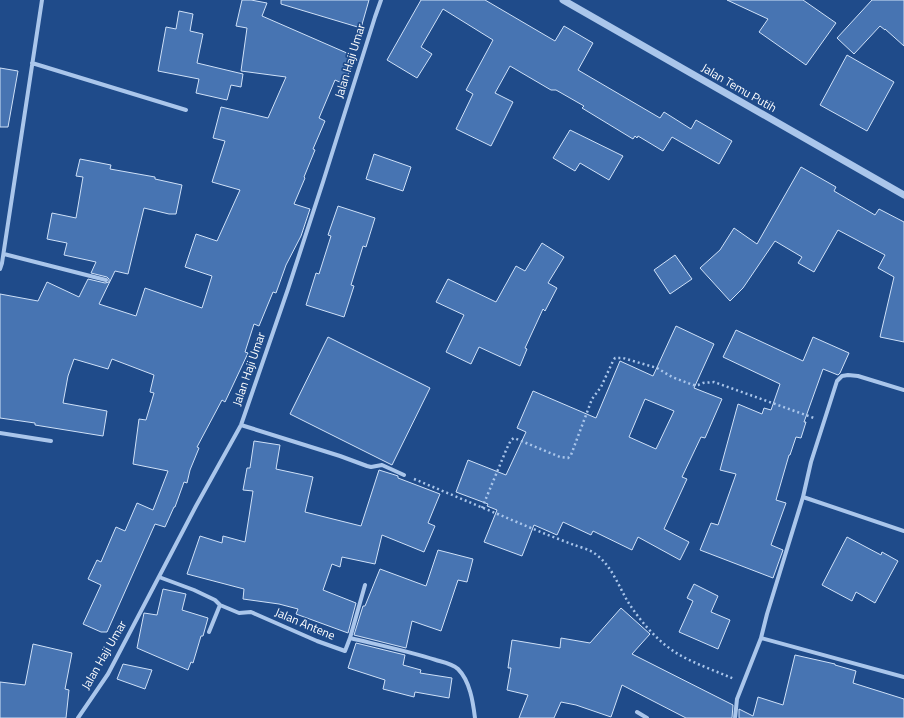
<svg xmlns="http://www.w3.org/2000/svg" width="904" height="718" viewBox="0 0 904 718" font-family="'Titillium Web',sans-serif">
  <rect width="100%" height="100%" fill="#1f4b8a"/>
  <path fill="#4774b2" stroke="#cfe1f8" fill-rule="evenodd" d="M 242,0 L 251,0 L 267,3 L 262,16 L 356,57 L 344,84 L 335,80 L 319,118 L 325,121 L 313,149 L 315,150 L 304,177 L 305,178 L 294,204 L 310,209 L 301,236 L 286,265 L 276,293 L 273,292 L 259,326 L 254,324 L 245,352 L 248,353 L 225,402 L 222,400 L 197,447 L 199,448 L 190,470 L 187,483 L 184,482 L 175,507 L 174,507 L 165,527 L 155,524 L 107,632 L 101,632 L 83,624 L 101,585 L 88,579 L 97,560 L 101,562 L 116,527 L 125,531 L 137,503 L 153,510 L 168,471 L 133,464 L 139,419 L 146,420 L 154,393 L 150,392 L 154,375 L 112,359 L 108,369 L 74,359 L 68,376 L 63,403 L 107,411 L 103,436 L 35,425 L 35,423 L 0,418 L 0,294 L 38,301 L 47,282 L 79,297 L 88,279 L 105,283 L 109,282 L 109,279 L 107,277 L 91,273 L 96,262 L 64,255 L 67,243 L 47,239 L 52,213 L 76,218 L 83,177 L 76,176 L 80,159 L 111,165 L 110,169 L 155,177 L 155,179 L 182,185 L 176,214 L 169,214 L 144,208 L 128,274 L 115,271 L 99,304 L 136,316 L 145,288 L 202,308 L 212,276 L 185,267 L 196,234 L 217,241 L 240,190 L 212,182 L 225,141 L 213,138 L 221,107 L 268,118 L 286,77 L 241,71 L 247,28 L 236,26 Z
    M 281,0 L 369,0 L 361,28 L 281,4 Z
    M 421,0 L 485,0 L 555,41 L 564,26 L 593,43 L 578,70 L 660,118 L 664,112 L 691,129 L 696,120 L 732,141 L 719,164 L 672,137 L 663,151 L 638,136 L 637,138 L 635,136 L 633,139 L 582,108 L 584,106 L 556,90 L 551,90 L 510,66 L 495,93 L 513,102 L 491,146 L 456,129 L 473,94 L 466,90 L 493,40 L 443,9 L 421,47 L 432,54 L 417,78 L 387,60 Z
    M 727,0 L 803,0 L 836,23 L 806,65 L 759,32 L 768,19 Z
    M 872,0 L 904,0 L 904,46 L 885,29 L 885,30 L 880,26 L 854,54 L 837,38 Z
    M 179,11 L 193,14 L 190,31 L 203,34 L 197,63 L 243,74 L 241,87 L 231,85 L 227,100 L 196,93 L 199,79 L 158,71 L 166,27 L 176,29 Z
    M 847,55 L 894,82 L 867,131 L 820,105 Z
    M 0,68 L 18,71 L 8,127 L 0,127 Z
    M 570,130 L 623,156 L 609,180 L 580,163 L 575,171 L 553,158 Z
    M 374,154 L 411,167 L 403,191 L 366,179 Z
    M 801,167 L 836,187 L 834,191 L 875,215 L 879,209 L 904,222 L 904,342 L 880,337 L 894,277 L 878,268 L 885,255 L 838,230 L 814,272 L 798,263 L 802,257 L 775,241 L 743,288 L 730,301 L 700,268 L 720,250 L 734,228 L 757,244 Z
    M 338,206 L 375,218 L 366,247 L 363,246 L 351,285 L 354,286 L 344,317 L 306,305 L 316,273 L 319,274 L 331,236 L 328,235 Z
    M 542,243 L 564,257 L 548,283 L 557,288 L 545,311 L 543,309 L 525,348 L 527,349 L 520,366 L 479,347 L 471,364 L 446,352 L 464,315 L 436,302 L 448,279 L 496,302 L 516,266 L 525,271 Z
    M 675,255 L 692,279 L 670,294 L 654,270 Z
    M 676,326 L 714,344 L 694,388 L 722,399 L 705,438 L 701,437 L 682,477 L 687,479 L 664,529 L 689,542 L 680,560 L 638,537 L 632,550 L 593,531 L 591,535 L 563,522 L 557,535 L 534,525 L 522,556 L 484,542 L 497,510 L 487,506 L 488,504 L 456,492 L 468,460 L 506,475 L 526,432 L 517,428 L 533,391 L 596,418 L 620,361 L 653,376 ZM 645,399 L 674,411 L 656,449 L 629,437 Z
    M 736,330 L 803,361 L 813,337 L 849,353 L 840,373 L 838,375 L 823,369 L 804,422 L 806,422 L 801,438 L 796,437 L 790,455 L 789,455 L 776,500 L 786,503 L 771,545 L 783,550 L 773,578 L 700,550 L 711,523 L 718,525 L 736,474 L 720,470 L 738,404 L 762,414 L 764,408 L 771,410 L 780,384 L 723,357 Z
    M 328,337 L 430,388 L 392,465 L 290,414 Z
    M 254,441 L 280,445 L 276,469 L 313,477 L 305,512 L 361,526 L 379,470 L 395,475 L 398,476 L 398,478 L 440,494 L 428,523 L 435,526 L 424,552 L 382,535 L 375,564 L 342,557 L 340,567 L 332,564 L 323,590 L 356,603 L 348,633 L 296,614 L 298,609 L 279,604 L 243,599 L 244,589 L 187,574 L 200,536 L 222,543 L 223,536 L 245,542 L 253,491 L 243,490 L 247,468 L 250,468 Z
    M 847,537 L 881,555 L 882,552 L 898,561 L 875,603 L 856,592 L 852,601 L 822,585 Z
    M 438,550 L 473,559 L 467,582 L 458,580 L 441,631 L 412,621 L 406,648 L 354,635 L 363,606 L 365,606 L 380,569 L 426,586 Z
    M 694,584 L 718,596 L 711,612 L 730,620 L 718,649 L 679,632 L 693,601 L 687,598 Z
    M 163,589 L 186,594 L 182,610 L 208,618 L 203,636 L 201,636 L 193,663 L 191,662 L 188,670 L 137,648 L 144,613 L 157,615 Z
    M 621,608 L 650,634 L 632,654 L 733,705 L 732,718 L 686,718 L 622,685 L 611,717 L 576,705 L 561,702 L 554,718 L 519,718 L 528,695 L 507,690 L 511,668 L 508,668 L 512,640 L 560,648 L 561,638 L 590,643 Z
    M 356,643 L 405,655 L 403,665 L 421,670 L 420,673 L 452,678 L 449,698 L 415,692 L 414,697 L 383,689 L 385,680 L 348,668 Z
    M 33,644 L 72,653 L 65,689 L 69,690 L 66,718 L 0,718 L 0,682 L 25,685 Z
    M 795,655 L 835,664 L 835,665 L 856,671 L 853,683 L 904,699 L 904,718 L 739,718 L 739,709 L 753,716 L 758,697 L 783,705 Z
    M 123,664 L 152,670 L 145,689 L 117,679 Z"/>
  <g fill="none" stroke-linecap="round" stroke-linejoin="round">
    <path stroke="#aac6eb" stroke-width="2.5" stroke-dasharray="2 3" stroke-linecap="butt" d="M 414,479 C 457,497 500,515 543,533 C 553,537 564,541 574,545 C 580,547 588,549 594,553 C 611,564 618,585 628,602 C 641,622 658,642 678,654 C 695,664 716,671 734,679
      M 482,508 L 507,448 L 511,440 L 514,438 L 560,457 L 568,458 L 571,455 L 592,399 L 601,387 L 613,361 L 615,358 L 623,358 L 657,368 L 672,377 L 693,385 L 698,385 L 703,383 L 714,382 L 814,418"/>
    <path stroke="#aac6eb" stroke-width="4" d="M 32,63 L 186,110
      M 4,254 L 106,280
      M 0,269 L 2,263 L 42,0
      M 241,425 L 340,456 L 367,466 L 371,467 L 382,465 L 404,475
      M 0,433 L 51,441
      M 803,497 L 904,531
      M 159,577 L 194,590 L 215,600 L 220,605 L 239,613 L 251,612 L 317,641 L 345,651 L 350,638 C 379,645 408,651 436,660 C 443,662 453,664 458,669 C 470,681 473,702 475,718
      M 209,632 L 220,605
      M 350,638 L 365,585
      M 761,638 L 904,677
      M 637,712 L 647,718
      M 78,718 L 108,674 L 196,506 L 241,425 L 288,289 L 323,182 L 375,17 L 381,0
      M 735,718 L 737,699 L 761,638 L 767,614 L 803,497 L 811,462 L 837,381 L 842,376 L 848,375 L 858,376 L 904,390"/>
    <path stroke="#aac6eb" stroke-width="7" d="M 563,0 L 904,195"/>
  </g>
  <g text-anchor="middle" stroke-width="3.5" stroke-linejoin="round" paint-order="stroke">
    <g font-size="12" fill="#fff" stroke="#1f4b8a">
      <text transform="translate(350 61) rotate(-73)" y="4">Jalan Haji Umar</text>
      <text transform="translate(739 88) rotate(30)" y="4">Jalan Temu Putih</text>
      <text transform="translate(249 369) rotate(-71)" y="4">Jalan Haji Umar</text>
      <text transform="translate(305 624) rotate(23)" y="4">Jalan Antene</text>
      <text transform="translate(104 655) rotate(-60)" y="4">Jalan Haji Umar</text>
    </g>
  </g>
</svg>
